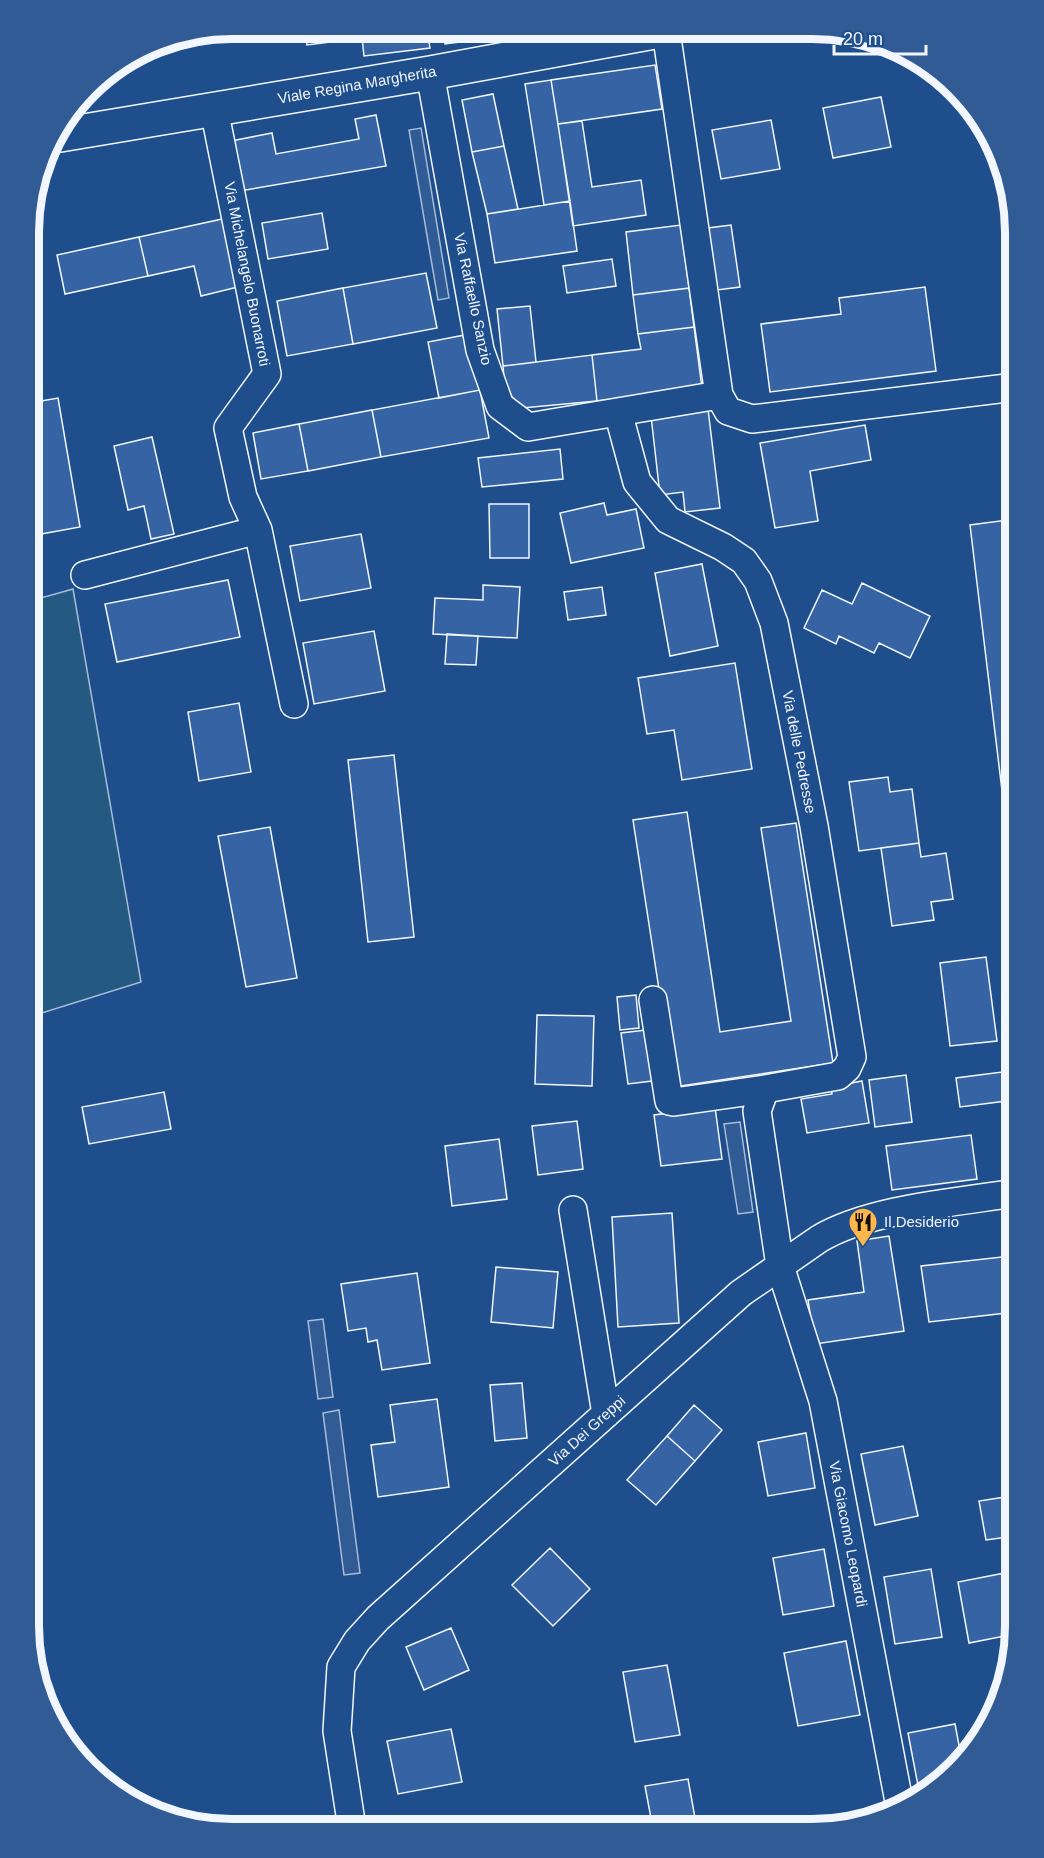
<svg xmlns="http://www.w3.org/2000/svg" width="1044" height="1858" viewBox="0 0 1044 1858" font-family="Helvetica,sans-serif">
  <rect width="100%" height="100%" fill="#1f4e8c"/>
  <path fill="#245a82" stroke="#a8bbd7" stroke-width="1.5" d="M 73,589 L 141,982 L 29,1017 L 30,601 Z"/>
  <path fill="#305b95" stroke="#a8bbd7" stroke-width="1.5" d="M 421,128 L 449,298 L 438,300 L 409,130 Z
    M 740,1122 L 753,1212 L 738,1214 L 724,1124 Z
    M 323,1319 L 333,1397 L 318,1399 L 308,1321 Z
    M 339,1410 L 360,1573 L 344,1575 L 323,1413 Z"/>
  <path fill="#3563a3" stroke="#f2f6ff" stroke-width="1.5" d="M 305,29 L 361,29 L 362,38 L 307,45 Z
    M 361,29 L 427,30 L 430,48 L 364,56 Z
    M 443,30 L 488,30 L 490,38 L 445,44 Z
    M 655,65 L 662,109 L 558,124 L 551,80 Z
    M 935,74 L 946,79 L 949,83 L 937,85 Z
    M 551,80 L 570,201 L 544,205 L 525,84 Z
    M 493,94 L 504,146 L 472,152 L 462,100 Z
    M 881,97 L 891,147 L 833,158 L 823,108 Z
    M 376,115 L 386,166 L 240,191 L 231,141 L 272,133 L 276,154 L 359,139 L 355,119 Z
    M 771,120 L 780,169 L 721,179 L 712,130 Z
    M 582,121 L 592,187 L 641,180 L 646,215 L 573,226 L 558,124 Z
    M 504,146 L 518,209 L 487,214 L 472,152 Z
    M 570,201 L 577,251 L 495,263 L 487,214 Z
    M 322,213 L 328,249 L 268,259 L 262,223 Z
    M 227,218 L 242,286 L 201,296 L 194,266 L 148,276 L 139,237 Z
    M 30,224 L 32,224 L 42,290 L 30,291 Z
    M 681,225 L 689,288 L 633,295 L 626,232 Z
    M 731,225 L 740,287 L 717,290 L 708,228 Z
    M 139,237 L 148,276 L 65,294 L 57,255 Z
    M 612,259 L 616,286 L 567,293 L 563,266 Z
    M 426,273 L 437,328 L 353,344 L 343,288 Z
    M 925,287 L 936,371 L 770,392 L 761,324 L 841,314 L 839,298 Z
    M 343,288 L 353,344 L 287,356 L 277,301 Z
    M 689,288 L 694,327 L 638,334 L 633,295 Z
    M 530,306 L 536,362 L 503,366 L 497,309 Z
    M 694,327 L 702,388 L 597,401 L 592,355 L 641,349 L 638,334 Z
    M 470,334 L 480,390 L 439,398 L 428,342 Z
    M 592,355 L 597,401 L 522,408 L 505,389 L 503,366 Z
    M 480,390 L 489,438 L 381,457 L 372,410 Z
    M 58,398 L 80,527 L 30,536 L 30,403 Z
    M 708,409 L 720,508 L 685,512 L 683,492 L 660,495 L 651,416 Z
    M 372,410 L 381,457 L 308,471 L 299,424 Z
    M 299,424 L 308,471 L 261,479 L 253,433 Z
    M 865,425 L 871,460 L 810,471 L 818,521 L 775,528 L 760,443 Z
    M 152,437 L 174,534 L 151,539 L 144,506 L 128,510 L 114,446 Z
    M 560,449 L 563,479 L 482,487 L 478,458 Z
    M 604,503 L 607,515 L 636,509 L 644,548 L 571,563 L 560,513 Z
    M 489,504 L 529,504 L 529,558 L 490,558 Z
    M 1015,519 L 1015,856 L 1010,857 L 970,525 Z
    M 361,534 L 371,588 L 300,601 L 290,546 Z
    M 702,564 L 718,646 L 670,656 L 655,573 Z
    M 228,580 L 240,637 L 117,662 L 105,604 Z
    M 862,583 L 930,616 L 910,658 L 879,643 L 874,653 L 839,636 L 836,644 L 804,628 L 822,590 L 852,604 Z
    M 483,585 L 520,587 L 517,638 L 433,634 L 435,598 L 483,600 Z
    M 602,587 L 606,615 L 568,620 L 564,592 Z
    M 374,631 L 385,691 L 314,704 L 303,643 Z
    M 447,634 L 478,636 L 476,665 L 445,664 Z
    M 735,663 L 752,769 L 682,780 L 674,730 L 647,734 L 638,678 Z
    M 239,703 L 251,772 L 199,781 L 188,712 Z
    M 394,755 L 414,937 L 368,942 L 348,760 Z
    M 888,777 L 890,792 L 912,789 L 919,843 L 859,851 L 849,782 Z
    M 687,812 L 720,1032 L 791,1021 L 761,828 L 796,823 L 833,1063 L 674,1087 L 633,820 Z
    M 270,827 L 297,978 L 246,987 L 218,836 Z
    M 919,843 L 921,857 L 946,853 L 953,899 L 931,902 L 934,920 L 892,926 L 881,848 Z
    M 986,957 L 997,1041 L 950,1046 L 940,963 Z
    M 636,995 L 639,1028 L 620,1030 L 617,997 Z
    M 537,1015 L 594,1016 L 592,1086 L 535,1084 Z
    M 646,1030 L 652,1081 L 628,1084 L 621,1033 Z
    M 1002,1072 L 1006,1101 L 960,1107 L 956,1078 Z
    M 906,1075 L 912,1122 L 875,1127 L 869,1080 Z
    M 862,1081 L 869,1123 L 807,1133 L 801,1099 L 832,1094 L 831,1087 Z
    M 164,1092 L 171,1129 L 89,1144 L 82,1107 Z
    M 715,1107 L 722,1159 L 661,1166 L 654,1115 Z
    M 577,1121 L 583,1169 L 538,1175 L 532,1126 Z
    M 971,1135 L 977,1179 L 892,1190 L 886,1146 Z
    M 499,1139 L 507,1199 L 452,1206 L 445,1146 Z
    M 672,1213 L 679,1323 L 618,1327 L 612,1217 Z
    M 889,1236 L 904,1331 L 815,1344 L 808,1300 L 864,1292 L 857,1241 Z
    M 1011,1256 L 1015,1292 L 1015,1312 L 929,1322 L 921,1266 Z
    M 496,1267 L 558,1272 L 553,1328 L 491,1322 Z
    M 417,1273 L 430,1363 L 382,1370 L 377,1340 L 368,1342 L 366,1328 L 348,1331 L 341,1284 Z
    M 522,1383 L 527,1438 L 495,1441 L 490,1385 Z
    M 437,1399 L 449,1487 L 378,1497 L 371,1445 L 395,1442 L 390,1405 Z
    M 694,1405 L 722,1430 L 695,1461 L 667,1436 Z
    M 806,1433 L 815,1488 L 768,1496 L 758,1442 Z
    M 667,1436 L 695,1461 L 656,1505 L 627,1480 Z
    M 903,1446 L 918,1516 L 875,1525 L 861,1454 Z
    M 1015,1480 L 1015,1536 L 986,1540 L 979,1501 L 1011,1496 L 1009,1482 Z
    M 550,1548 L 590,1589 L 553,1626 L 512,1585 Z
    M 824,1549 L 834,1606 L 783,1615 L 773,1558 Z
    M 931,1569 L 942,1637 L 895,1644 L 884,1577 Z
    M 1015,1571 L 1015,1634 L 969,1643 L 958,1582 Z
    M 451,1628 L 469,1670 L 424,1690 L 406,1647 Z
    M 846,1641 L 860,1715 L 798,1726 L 784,1653 Z
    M 667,1665 L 680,1735 L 635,1742 L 623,1672 Z
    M 955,1724 L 962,1761 L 936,1788 L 920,1796 L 908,1733 Z
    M 451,1729 L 462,1782 L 398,1794 L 387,1741 Z
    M 688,1779 L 697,1829 L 653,1829 L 645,1786 Z"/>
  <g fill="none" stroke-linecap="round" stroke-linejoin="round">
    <g stroke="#f2f6ff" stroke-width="30">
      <path id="minor" d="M 666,31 L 719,395
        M 430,73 L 480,350 L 500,406 L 528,427 L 719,395 L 728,411 L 752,419 L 1015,387
        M 618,412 L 637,482 L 668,520 L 723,547 L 744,561 L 758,581 L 774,623 L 814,826 L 852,1057 L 847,1068 L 838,1076 L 765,1089 L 757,1111 L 780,1266 L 823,1401 L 900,1807
        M 258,530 L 294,704
        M 85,575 L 258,530 L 243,497 L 228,428 L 267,374 L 214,109
        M 653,1000 L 669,1101 L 674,1102 L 765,1089
        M 573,1210 L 606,1414
        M 352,1828 L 337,1731 L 341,1667 L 357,1641 L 378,1618 L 741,1293 L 819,1239 C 869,1209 957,1202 1015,1193"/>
    </g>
    <g stroke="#f2f6ff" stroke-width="36">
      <path id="tertiary" d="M 54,136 L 430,73 L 660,31"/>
    </g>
    <use href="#minor" stroke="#1f4e8c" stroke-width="27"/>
    <use href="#tertiary" stroke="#1f4e8c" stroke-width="33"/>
  </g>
  <defs>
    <g id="restaurant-pin" transform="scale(1.5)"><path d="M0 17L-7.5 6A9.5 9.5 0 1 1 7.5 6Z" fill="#ffb74d" stroke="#1f4e8c"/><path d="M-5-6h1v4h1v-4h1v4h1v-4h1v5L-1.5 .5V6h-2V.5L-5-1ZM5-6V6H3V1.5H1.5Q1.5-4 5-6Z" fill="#111"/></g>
  </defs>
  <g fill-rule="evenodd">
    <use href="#restaurant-pin" x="863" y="1222"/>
  </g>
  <g text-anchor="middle" stroke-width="4.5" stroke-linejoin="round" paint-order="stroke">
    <g font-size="15" fill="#f2f6ff" stroke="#1f4e8c">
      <text transform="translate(357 85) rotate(-10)" y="5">Viale Regina Margherita</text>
      <text transform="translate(247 274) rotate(79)" y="5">Via Michelangelo Buonarroti</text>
      <text transform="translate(473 299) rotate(78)" y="5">Via Raffaello Sanzio</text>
      <text transform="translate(799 752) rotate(79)" y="5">Via delle Pedresse</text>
      <text transform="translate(587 1431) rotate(-42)" y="5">Via Dei Greppi</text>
      <text transform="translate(848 1534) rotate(79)" y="5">Via Giacomo Leopardi</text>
    </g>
    <g font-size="15" fill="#f2f6ff" stroke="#1f4e8c" text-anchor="start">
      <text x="884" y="1227">Il Desiderio</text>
    </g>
  </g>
  <path d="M0 0H1044V1858H0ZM232 39H812A193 193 0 0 1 1005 232V1626A193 193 0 0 1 812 1819H232A193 193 0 0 1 39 1626V232A193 193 0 0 1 232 39Z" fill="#305b95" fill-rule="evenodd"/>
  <path fill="none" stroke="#f2f6ff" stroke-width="8" d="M232 39H812A193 193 0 0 1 1005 232V1626A193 193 0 0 1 812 1819H232A193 193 0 0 1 39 1626V232A193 193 0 0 1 232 39Z"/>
  <path d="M834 45v9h92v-9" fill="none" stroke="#f2f6ff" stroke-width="3"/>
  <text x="843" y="45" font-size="18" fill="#f2f6ff" stroke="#1f4e8c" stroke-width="4.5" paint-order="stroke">20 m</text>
</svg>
